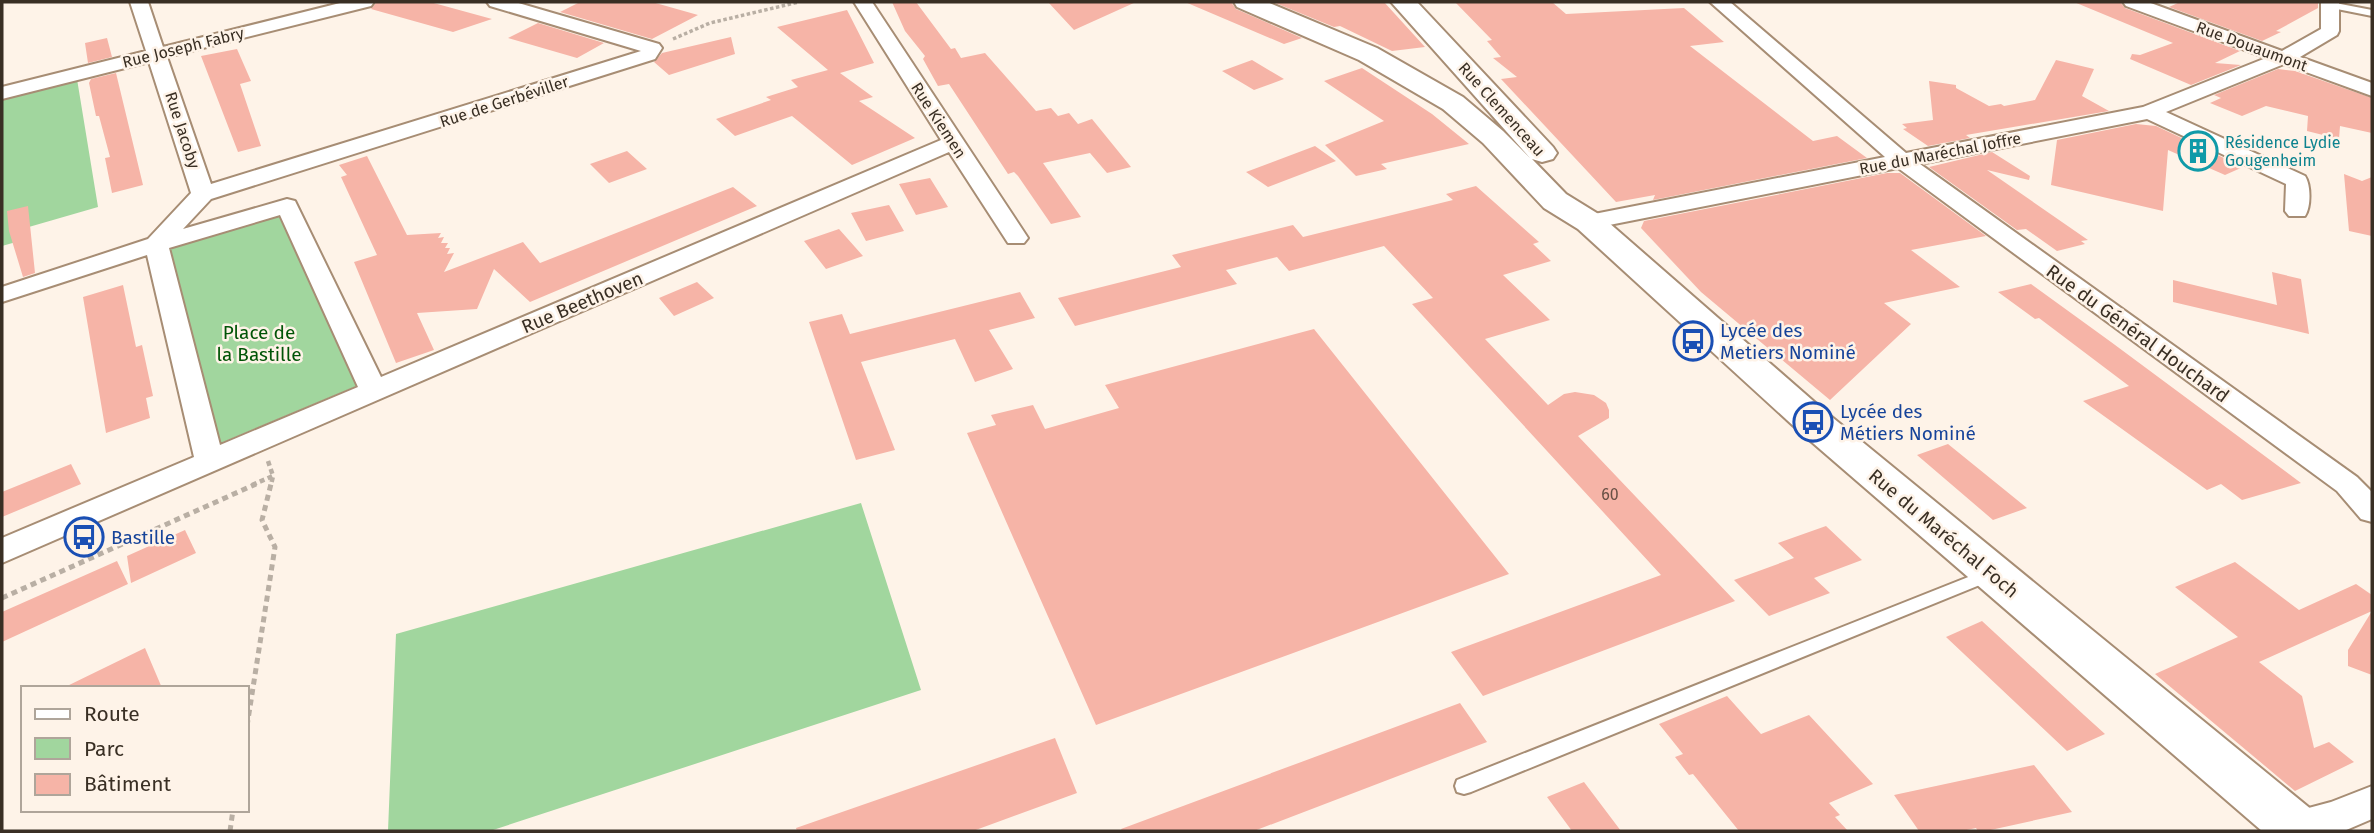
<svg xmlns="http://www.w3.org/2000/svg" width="2374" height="833" viewBox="0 0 2374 833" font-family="'Fira Sans',sans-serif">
  <rect width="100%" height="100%" fill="#fef3e8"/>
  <path fill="#a1d69e" d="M 77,79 L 98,207 L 15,231 L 16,242 L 2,246 L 2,98 Z
    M 278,214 L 359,385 L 216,445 L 154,252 Z
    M 861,503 L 921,690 L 490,831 L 388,831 L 396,634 Z"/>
  <path fill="#f6b4a7" d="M 377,2 L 430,2 L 492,19 L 453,32 L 371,9 Z
    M 580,2 L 652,2 L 698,15 L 652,39 L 560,12 Z
    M 892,2 L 916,2 L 951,49 L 955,48 L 961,58 L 985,53 L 1036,111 L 1051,108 L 1058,116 L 1069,113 L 1078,124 L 1092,119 L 1131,167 L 1107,173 L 1090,153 L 1043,163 L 1081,217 L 1051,224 L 1018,176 L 1014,172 L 1008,174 L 949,84 L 938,86 L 923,59 L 925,56 L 905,31 Z
    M 1048,2 L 1136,2 L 1074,30 Z
    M 1185,2 L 1231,2 L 1236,9 L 1302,38 L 1284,44 Z
    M 1273,2 L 1384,2 L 1425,47 L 1392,51 L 1340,26 L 1334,27 Z
    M 1455,2 L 1552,2 L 1566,14 L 1684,8 L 1724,42 L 1690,46 L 1813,141 L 1837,136 L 1867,158 L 1653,200 L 1655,195 L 1616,202 L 1501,79 L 1517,77 L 1493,58 L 1501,57 L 1487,41 L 1492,40 Z
    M 2074,2 L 2120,2 L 2125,8 L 2240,51 L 2215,63 L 2241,65 L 2191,85 L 2130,59 L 2132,54 L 2140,55 L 2173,43 Z
    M 2180,2 L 2318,2 L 2318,8 L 2276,31 L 2281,32 L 2262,41 L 2169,7 Z
    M 847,10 L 874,63 L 840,73 L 873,97 L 859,101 L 915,138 L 852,165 L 792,116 L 735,136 L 716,119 L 771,100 L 766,97 L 798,87 L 791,80 L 828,70 L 777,27 Z
    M 538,23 L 604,43 L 577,58 L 508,38 Z
    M 731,37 L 735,54 L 669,75 L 654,62 L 662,53 Z
    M 107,38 L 112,57 L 88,63 L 85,43 Z
    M 237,49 L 251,81 L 240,84 L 261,146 L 238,152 L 201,56 Z
    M 1252,60 L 1284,79 L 1254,90 L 1222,71 Z
    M 2056,60 L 2094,69 L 2082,96 L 2109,111 L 1966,135 L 1970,138 L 1928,146 L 1903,129 L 1907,128 L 1902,124 L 1933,120 L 1929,81 L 1956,85 L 1956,88 L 1989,106 L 2001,104 L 2004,106 L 2035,100 Z
    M 1362,68 L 1432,114 L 1469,144 L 1381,164 L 1387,169 L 1356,176 L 1325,145 L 1384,121 L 1324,81 Z
    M 2278,69 L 2295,71 L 2372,98 L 2372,133 L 2340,126 L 2339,139 L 2307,131 L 2308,116 L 2266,106 L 2242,116 L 2210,103 L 2221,98 L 2214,95 Z
    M 116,73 L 143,185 L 112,193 L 105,158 L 110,157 L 99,116 L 96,116 L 89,83 L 91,79 Z
    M 2136,124 L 2156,126 L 2243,167 L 2225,175 L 2168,150 L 2163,211 L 2051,185 L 2057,140 Z
    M 1315,146 L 1336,161 L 1268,187 L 1246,172 Z
    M 627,151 L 647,169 L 609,183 L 590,164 Z
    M 1992,152 L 2030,176 L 2029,180 L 1987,170 L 2088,240 L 2081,241 L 2085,244 L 2057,251 L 2026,229 L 2017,230 L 1929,167 Z
    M 367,156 L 407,235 L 441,233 L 438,238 L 444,237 L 441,243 L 448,243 L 445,248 L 450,248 L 447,254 L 454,253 L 444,272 L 523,242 L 540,263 L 733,187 L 757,206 L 530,302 L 494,269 L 477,309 L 417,313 L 434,350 L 396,363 L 354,262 L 377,255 L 341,177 L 347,175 L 339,165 Z
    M 1887,173 L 1900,173 L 1986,236 L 1911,250 L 1960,287 L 1884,303 L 1911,324 L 1830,400 L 1701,292 L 1641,228 L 1644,221 Z
    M 2344,174 L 2362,181 L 2372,177 L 2372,236 L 2349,231 Z
    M 930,178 L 948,207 L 916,215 L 899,184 Z
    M 1476,186 L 1539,242 L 1533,244 L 1551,261 L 1503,275 L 1550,320 L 1485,339 L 1548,405 L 1564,394 L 1575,392 L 1594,395 L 1606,403 L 1609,410 L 1609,418 L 1578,436 L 1735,601 L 1483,696 L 1451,652 L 1661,575 L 1412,304 L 1433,298 L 1384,246 L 1289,271 L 1277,257 L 1226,270 L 1237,284 L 1075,326 L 1058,298 L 1181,267 L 1172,255 L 1293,225 L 1303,237 L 1453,200 L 1446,194 Z
    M 889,205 L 904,231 L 866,241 L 851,213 Z
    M 28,206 L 35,273 L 23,277 L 9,231 L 7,211 Z
    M 839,229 L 863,256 L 826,269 L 804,241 Z
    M 2272,272 L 2301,279 L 2309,334 L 2173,302 L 2173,280 L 2277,305 Z
    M 697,282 L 714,298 L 674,316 L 659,298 Z
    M 2031,284 L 2111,342 L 2301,483 L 2242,500 L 2221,484 L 2207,490 L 2083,401 L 2129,386 L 2039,318 L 2035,319 L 1998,292 Z
    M 123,285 L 136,347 L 142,345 L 153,396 L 146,398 L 150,418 L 106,433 L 83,297 Z
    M 1020,292 L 1035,318 L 989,330 L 1013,369 L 975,382 L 955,339 L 861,362 L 895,450 L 856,460 L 809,322 L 842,314 L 850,334 Z
    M 1314,329 L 1509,574 L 1096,725 L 967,433 L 996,425 L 991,415 L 1033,405 L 1045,429 L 1119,408 L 1105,385 Z
    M 1948,444 L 2027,508 L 1993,520 L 1917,455 Z
    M 71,464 L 81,484 L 2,517 L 2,492 Z
    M 1826,526 L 1862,560 L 1814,578 L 1830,593 L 1769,616 L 1734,580 L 1794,558 L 1778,543 Z
    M 185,530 L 196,553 L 131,583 L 127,556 Z
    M 117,561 L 128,584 L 2,642 L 2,612 Z
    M 2235,562 L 2299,610 L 2356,584 L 2372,595 L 2372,611 L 2259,662 L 2302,696 L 2314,748 L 2329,742 L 2354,762 L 2295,791 L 2155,674 L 2238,637 L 2175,587 Z
    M 2372,611 L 2372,675 L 2348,666 L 2348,650 Z
    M 1982,621 L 2084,715 L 2105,734 L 2067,751 L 1946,637 Z
    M 145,648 L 162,688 L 63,688 Z
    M 1727,696 L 1761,734 L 1809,715 L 1873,784 L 1829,803 L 1840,815 L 1835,817 L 1848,831 L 1739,831 L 1693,774 L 1689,775 L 1675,757 L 1683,754 L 1659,724 Z
    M 1460,703 L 1487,742 L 1254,831 L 1122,831 L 1121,829 Z
    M 1055,738 L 1077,793 L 973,831 L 797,831 L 796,828 Z
    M 2034,765 L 2072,812 L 1986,831 L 1978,831 L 1976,828 L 1962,831 L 1919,831 L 1894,795 Z
    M 1584,782 L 1621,831 L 1572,831 L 1547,797 Z"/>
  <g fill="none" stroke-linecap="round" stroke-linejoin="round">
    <g stroke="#a78d74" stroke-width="4">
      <path id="lane" d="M 2330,2 L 2372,10 L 2372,16 L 2327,7 L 2327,3 Z
        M 1991,568 L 1997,570 L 1999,574 L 1997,578 L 1471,792 L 1464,794 L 1457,792 L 1455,786 L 1457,780 Z"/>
    </g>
    <g stroke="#a78d74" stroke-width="4">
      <path id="street" d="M 130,2 L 148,2 L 163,47 L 344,2 L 374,2 L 371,6 L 167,57 L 211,184 L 641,51 L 490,6 L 487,2 L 515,2 L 659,44 L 662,48 L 655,59 L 211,199 L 183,229 L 287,199 L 295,201 L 381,377 L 941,140 L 854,2 L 872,2 L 1028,238 L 1024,243 L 1008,243 L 949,152 L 2,563 L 2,538 L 194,457 L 147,255 L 2,302 L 2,287 L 148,239 L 191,193 L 149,62 L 2,99 L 2,87 L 146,51 ZM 280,215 L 358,387 L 220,445 L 169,248 Z
        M 1710,2 L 1730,2 L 1906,153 L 2143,107 L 2266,58 L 2126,6 L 2123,2 L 2148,2 L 2282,51 L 2321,29 L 2321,2 L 2339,2 L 2339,31 L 2337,35 L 2300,57 L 2372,83 L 2372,96 L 2284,64 L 2166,112 L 2305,176 C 2311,185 2311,207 2305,216 L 2289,216 L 2285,211 L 2286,184 L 2147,119 L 1920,164 L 2357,477 L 2372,492 L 2372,522 L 2361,519 L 2337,491 L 1898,168 L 1589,229 L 1581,227 L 1577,222 L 1581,217 L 1589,215 L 1885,157 Z
        M 2372,786 L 2372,819 L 2344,831 L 2261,831 L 2267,819 L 2331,802 Z"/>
    </g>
    <g stroke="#a78d74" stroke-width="4">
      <path id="primary" d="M 1234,2 L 1267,2 L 1377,48 L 1463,97 L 1503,131 L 1530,158 L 1391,2 L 1417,2 L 1553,147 L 1557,153 L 1553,159 L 1542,162 L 1532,159 L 1566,194 L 1600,215 L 1827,413 L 2317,814 L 2325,831 L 2262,831 L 1799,431 L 1578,229 L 1544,208 L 1483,143 L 1443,109 L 1359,60 L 1237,7 Z"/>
    </g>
    <path stroke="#b9afa4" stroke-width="3.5" stroke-dasharray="3.5 2.5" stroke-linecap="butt" d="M 673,39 L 710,23 L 799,2"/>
    <path stroke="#b9afa4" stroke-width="4.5" stroke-dasharray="5 3.5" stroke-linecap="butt" d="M 268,461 L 273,476 L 271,485
      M 252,485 L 273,476"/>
    <path stroke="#b9afa4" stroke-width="5" stroke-dasharray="6 4.5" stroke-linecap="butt" d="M 2,598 L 256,484
      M 247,726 L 275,547 L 262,520 L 271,484
      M 230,831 L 233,810"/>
    <use href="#lane" fill="#fff" fill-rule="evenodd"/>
    <use href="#street" fill="#fff" fill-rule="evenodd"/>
    <use href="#primary" fill="#fff" fill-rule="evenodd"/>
  </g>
  <defs>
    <g id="building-ring" transform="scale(2.0125)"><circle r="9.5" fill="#fef3e8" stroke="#0f9aa8" stroke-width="1.5"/><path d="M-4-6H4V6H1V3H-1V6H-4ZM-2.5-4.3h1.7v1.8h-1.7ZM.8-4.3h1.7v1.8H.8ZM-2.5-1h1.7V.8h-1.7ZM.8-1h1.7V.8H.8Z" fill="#0f9aa8"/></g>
    <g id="bus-ring" transform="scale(2.0125)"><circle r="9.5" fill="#fef3e8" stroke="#1a4fb4" stroke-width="1.5"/><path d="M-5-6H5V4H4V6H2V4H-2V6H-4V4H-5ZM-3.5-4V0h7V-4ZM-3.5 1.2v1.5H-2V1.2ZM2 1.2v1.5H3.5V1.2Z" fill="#1a4fb4"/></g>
  </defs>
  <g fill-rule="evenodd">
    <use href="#building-ring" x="2198" y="151"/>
    <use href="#bus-ring" x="1693" y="341"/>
    <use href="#bus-ring" x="1813" y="422"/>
    <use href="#bus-ring" x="84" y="537"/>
  </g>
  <g text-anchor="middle" stroke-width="5" stroke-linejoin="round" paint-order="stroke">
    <g font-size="16" fill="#392f24" stroke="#fef3e8">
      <text transform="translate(2252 46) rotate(20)" y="6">Rue Douaumont</text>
      <text transform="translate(183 47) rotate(-14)" y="6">Rue Joseph Fabry</text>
      <text transform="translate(504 101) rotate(-18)" y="6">Rue de Gerbéviller</text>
      <text transform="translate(1502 109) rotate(48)" y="6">Rue Clemenceau</text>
      <text transform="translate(939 120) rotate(57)" y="6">Rue Kiemen</text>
      <text transform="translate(183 130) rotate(72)" y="6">Rue Jacoby</text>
      <text transform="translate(1940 153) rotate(-11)" y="6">Rue du Maréchal Joffre</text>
    </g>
    <g font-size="16" fill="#0d838f" stroke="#fef3e8" text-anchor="start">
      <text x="2225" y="148">Résidence Lydie<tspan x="2225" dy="18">Gougenheim</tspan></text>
    </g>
    <g font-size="16" fill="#685045">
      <text x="1610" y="500">60</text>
    </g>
    <g font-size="19" fill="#392f24" stroke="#fef3e8">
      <text transform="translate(582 302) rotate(-23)" y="7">Rue Beethoven</text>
      <text transform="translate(2138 333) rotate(36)" y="7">Rue du Général Houchard</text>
      <text transform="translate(1944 533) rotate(40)" y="7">Rue du Maréchal Foch</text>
    </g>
    <g font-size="19" fill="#164399" stroke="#fef3e8" text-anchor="start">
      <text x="1720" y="337">Lycée des<tspan x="1720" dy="22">Metiers Nominé</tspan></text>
      <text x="1840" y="418">Lycée des<tspan x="1840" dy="22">Métiers Nominé</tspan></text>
      <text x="111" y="544">Bastille</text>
    </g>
    <g font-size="19" fill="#005406" stroke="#fef3e8">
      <text x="259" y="339">Place de<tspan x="259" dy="22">la Bastille</tspan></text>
    </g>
  </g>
  <rect width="2374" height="833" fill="none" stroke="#392f24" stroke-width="7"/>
  <rect x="21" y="686" width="228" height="126" fill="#fef3e8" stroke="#afa59a" stroke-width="2"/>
  <rect x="35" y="709" width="35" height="10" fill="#ffffff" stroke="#afa59a" stroke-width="2"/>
  <text x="84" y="721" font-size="21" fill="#392f24">Route</text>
  <rect x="35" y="738" width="35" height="21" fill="#a1d69e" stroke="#afa59a" stroke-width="2"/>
  <text x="84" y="756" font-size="21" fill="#392f24">Parc</text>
  <rect x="35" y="774" width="35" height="21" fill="#f6b4a7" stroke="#afa59a" stroke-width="2"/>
  <text x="84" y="791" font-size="21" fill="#392f24">Bâtiment</text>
</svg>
